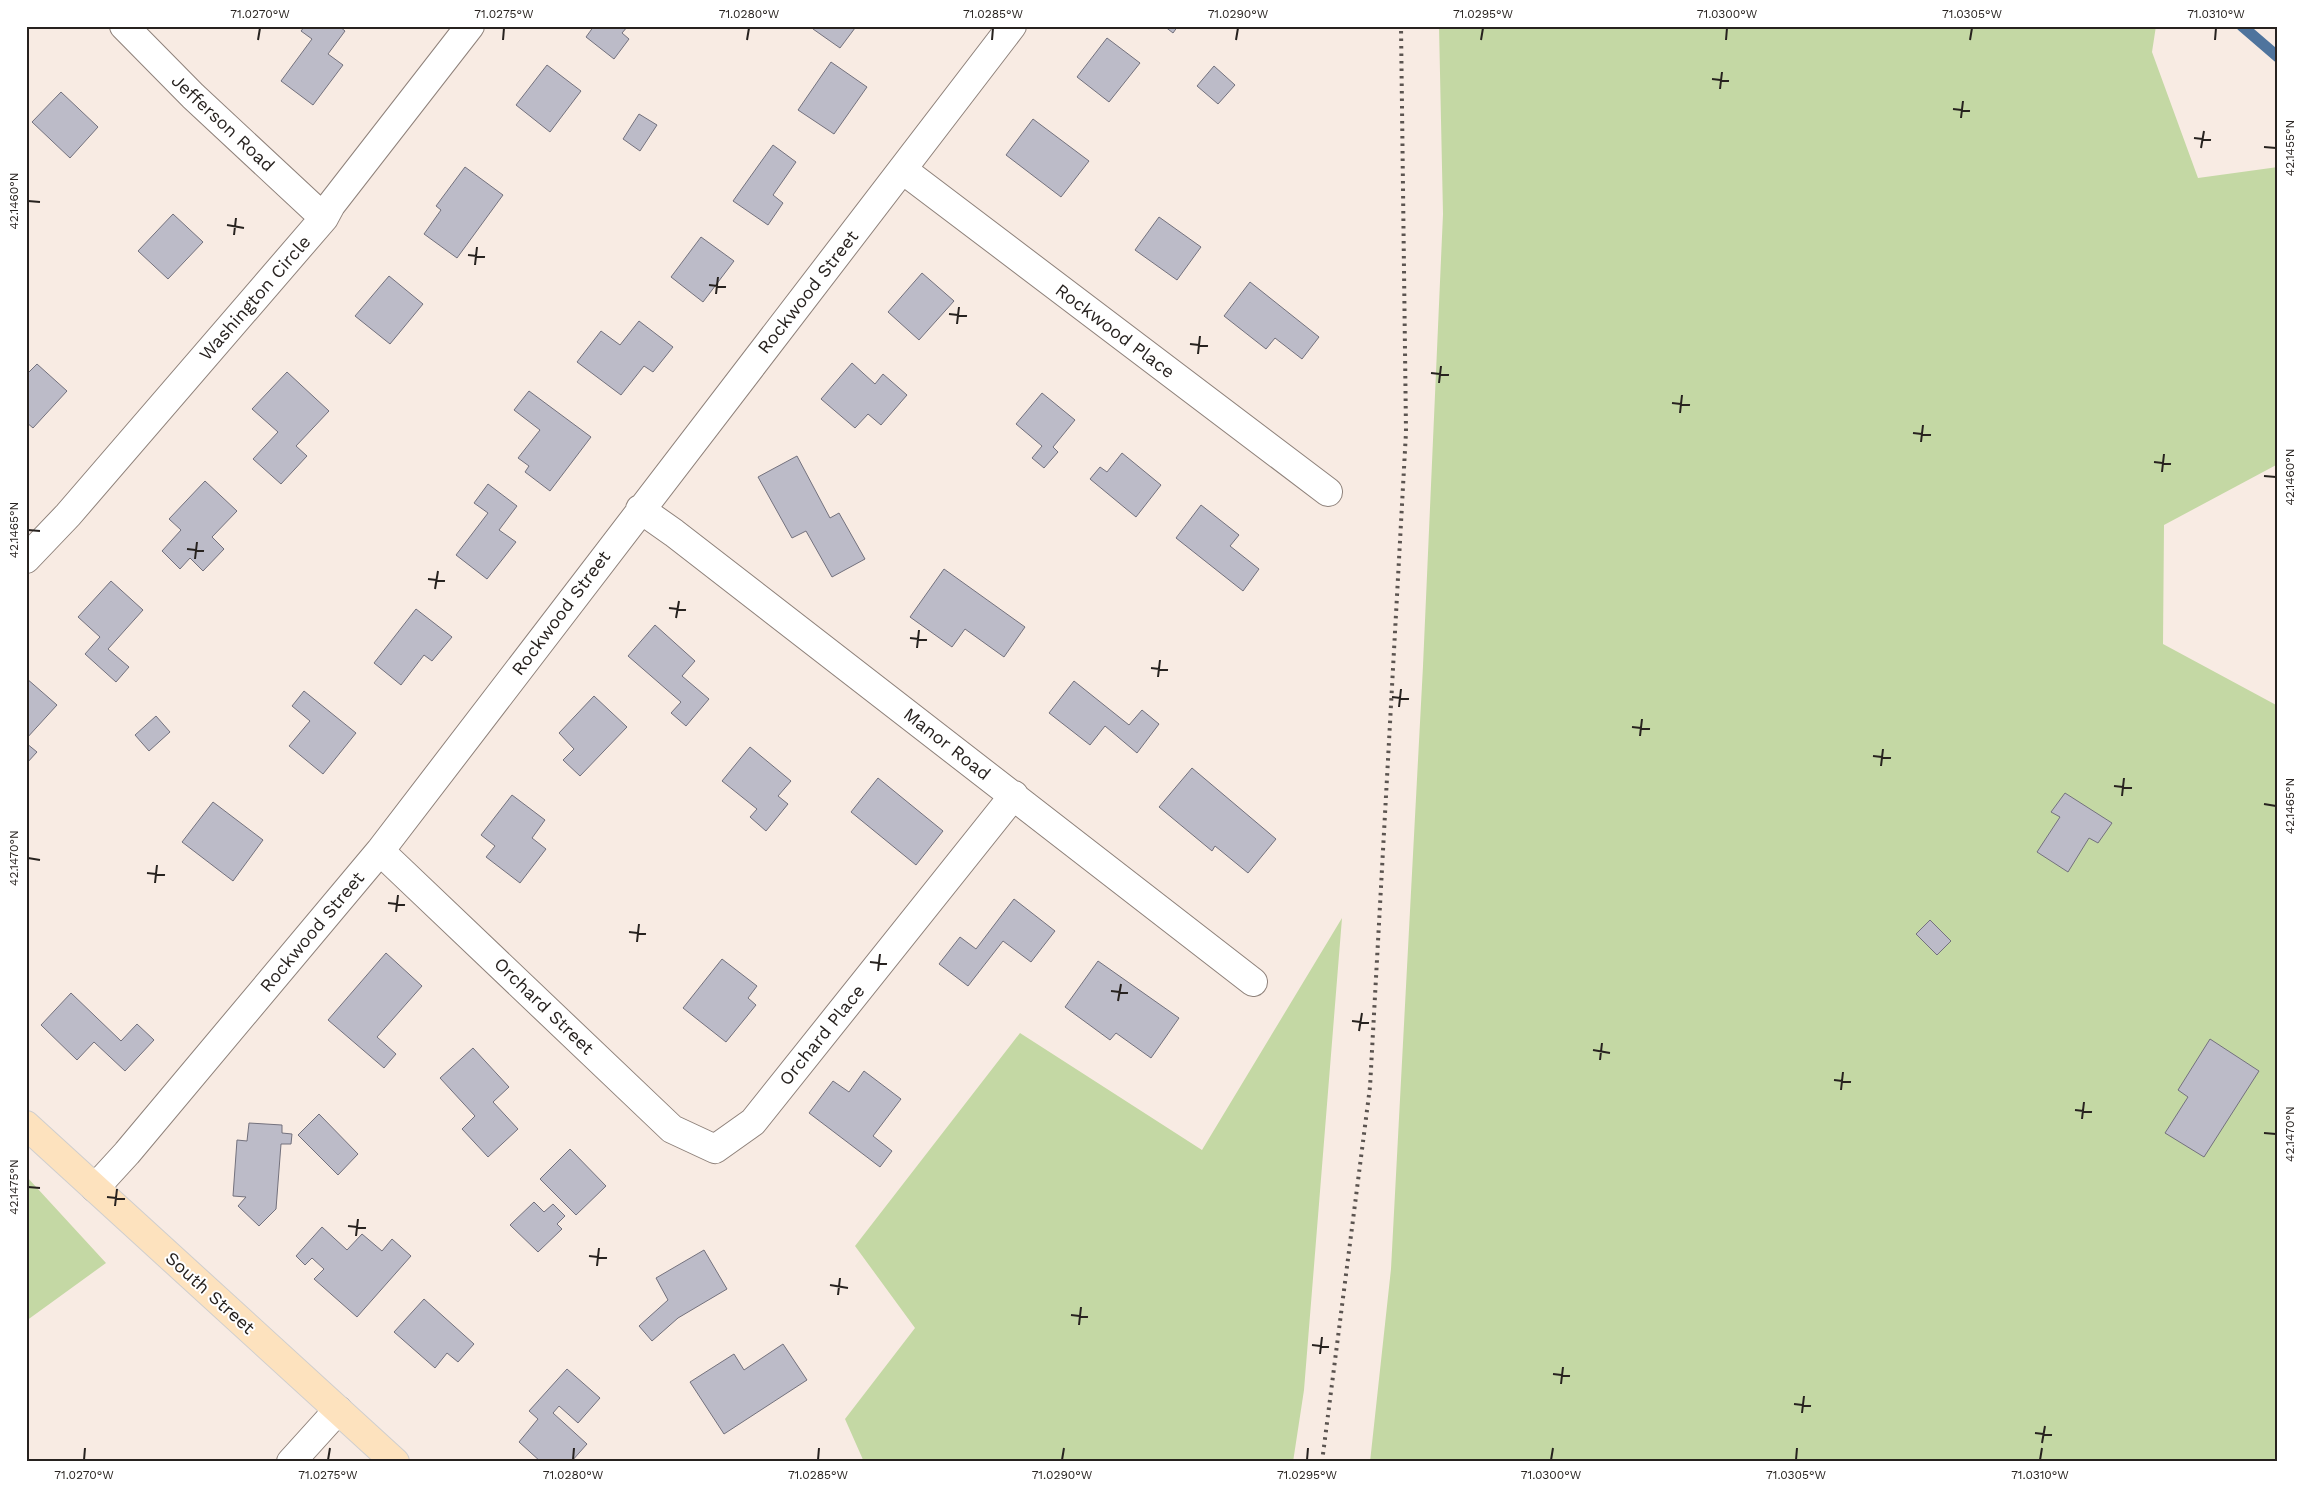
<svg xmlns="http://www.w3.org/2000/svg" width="2304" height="1488" viewBox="0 0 2304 1488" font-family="'Work Sans',sans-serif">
  <rect width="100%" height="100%" fill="#f8ebe3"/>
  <path fill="#c4d8a4" d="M 1439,26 L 2156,26 L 2152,52 L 2198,178 L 2278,167 L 2278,464 L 2164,525 L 2163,644 L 2278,706 L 2278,1462 L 1370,1462 L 1391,1269 L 1423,666 L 1443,214 Z
    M 1342,918 L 1304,1390 L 1293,1462 L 864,1462 L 845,1419 L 915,1328 L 855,1246 L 1020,1033 L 1202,1150 Z
    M 26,1176 L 106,1263 L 26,1321 Z"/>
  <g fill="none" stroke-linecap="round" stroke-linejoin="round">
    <path stroke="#4f749d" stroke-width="11" d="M 2242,26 L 2278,57"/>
  </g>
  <path fill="#bcbbc8" stroke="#73717d" d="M 305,26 L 339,26 L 345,31 L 328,54 L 343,65 L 313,105 L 281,81 L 312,39 L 301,31 Z
    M 594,26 L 628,26 L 622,33 L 629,39 L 614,59 L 586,37 Z
    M 815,26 L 852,26 L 855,28 L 840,48 L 813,29 Z
    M 1164,26 L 1178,26 L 1173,33 Z
    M 1107,38 L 1140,63 L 1109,102 L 1077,77 Z
    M 831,62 L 867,87 L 834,134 L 798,110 Z
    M 547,65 L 581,91 L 550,132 L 516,105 Z
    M 1214,66 L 1235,85 L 1218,104 L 1197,86 Z
    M 61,92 L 98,127 L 70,158 L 32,122 Z
    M 639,114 L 657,125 L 640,151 L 623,139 Z
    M 1033,119 L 1089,161 L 1061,197 L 1006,155 Z
    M 773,145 L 796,162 L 773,195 L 783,203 L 768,225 L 733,201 Z
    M 465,167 L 503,195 L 457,258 L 424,234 L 441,210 L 436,206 Z
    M 173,214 L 203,242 L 168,279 L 138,251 Z
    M 1159,217 L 1201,247 L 1177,280 L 1135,250 Z
    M 701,237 L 734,261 L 703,302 L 671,277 Z
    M 922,273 L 954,301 L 919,340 L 888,312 Z
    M 389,276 L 423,304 L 390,344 L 355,316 Z
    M 1250,282 L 1319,337 L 1302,359 L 1275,338 L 1266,349 L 1224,316 Z
    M 639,321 L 673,347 L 653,372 L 644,366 L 621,395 L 577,362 L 601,331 L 620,345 Z
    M 852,363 L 875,384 L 883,374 L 907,395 L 881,425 L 868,414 L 855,428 L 821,399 Z
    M 37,364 L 67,391 L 33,428 L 26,422 L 26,375 Z
    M 287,372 L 329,411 L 296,446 L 307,456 L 281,484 L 253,459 L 278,432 L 252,409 Z
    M 529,391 L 591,437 L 550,491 L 525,472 L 529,466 L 518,458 L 540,430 L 514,410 Z
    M 1042,393 L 1075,420 L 1053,447 L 1058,452 L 1044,468 L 1032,458 L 1042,446 L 1016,424 Z
    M 1122,453 L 1161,485 L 1136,517 L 1090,479 L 1100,467 L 1107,472 Z
    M 797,456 L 830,518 L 839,513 L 865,559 L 832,577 L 806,531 L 792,538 L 758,477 Z
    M 205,481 L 237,511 L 212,537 L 224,549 L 203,571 L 190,558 L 180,569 L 162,551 L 181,530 L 169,519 Z
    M 488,484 L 517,506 L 499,530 L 516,542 L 487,579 L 456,555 L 488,513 L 474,503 Z
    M 1201,505 L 1239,535 L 1230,546 L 1259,569 L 1243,591 L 1176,538 Z
    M 944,569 L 1025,627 L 1004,657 L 965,629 L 952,647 L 910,617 Z
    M 111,581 L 143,610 L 108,649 L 129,667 L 116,682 L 85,654 L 100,637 L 78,617 Z
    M 416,609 L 452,637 L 432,661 L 424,655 L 401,685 L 374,663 Z
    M 655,625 L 695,661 L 682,676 L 709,699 L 686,726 L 671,713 L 681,702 L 628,656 Z
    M 26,678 L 57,705 L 26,739 Z
    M 1074,681 L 1129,725 L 1142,710 L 1159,724 L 1137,753 L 1105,726 L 1090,745 L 1049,713 Z
    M 304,691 L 356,733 L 323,774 L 289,746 L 310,721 L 292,706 Z
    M 594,696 L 627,727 L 580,776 L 563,760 L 574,749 L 559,733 Z
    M 156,716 L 170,732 L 149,751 L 135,735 Z
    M 26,743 L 37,752 L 26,764 Z
    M 750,747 L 791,781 L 778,796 L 788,804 L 766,831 L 750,817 L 757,809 L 722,781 Z
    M 1192,768 L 1276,839 L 1248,873 L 1215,846 L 1212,851 L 1159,807 Z
    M 878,778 L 943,831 L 916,865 L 851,812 Z
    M 2065,793 L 2112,823 L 2098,843 L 2089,838 L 2068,872 L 2037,852 L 2060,817 L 2051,812 Z
    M 512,795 L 545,820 L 532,838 L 546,849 L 520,883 L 486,857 L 495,846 L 481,835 Z
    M 213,802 L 263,840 L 233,881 L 182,842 Z
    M 1014,899 L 1055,931 L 1031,962 L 1003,941 L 968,986 L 939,964 L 960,937 L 976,949 Z
    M 1930,920 L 1951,941 L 1937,955 L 1916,934 Z
    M 386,953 L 422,986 L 377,1037 L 396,1054 L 384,1068 L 328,1020 Z
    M 722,959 L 757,986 L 748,998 L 756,1005 L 726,1042 L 683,1008 Z
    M 1098,961 L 1179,1018 L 1151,1058 L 1116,1033 L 1110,1040 L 1065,1007 Z
    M 71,993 L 121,1041 L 137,1024 L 154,1040 L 125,1071 L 94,1042 L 77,1060 L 41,1025 Z
    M 2210,1039 L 2259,1071 L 2204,1157 L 2165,1133 L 2188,1097 L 2178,1090 Z
    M 473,1048 L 509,1087 L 493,1102 L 518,1129 L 488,1157 L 462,1129 L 475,1116 L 440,1078 Z
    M 864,1071 L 901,1099 L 873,1136 L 892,1151 L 880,1167 L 809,1113 L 833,1081 L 849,1092 Z
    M 319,1114 L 358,1154 L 338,1175 L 298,1135 Z
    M 249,1123 L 282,1125 L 282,1133 L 292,1134 L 291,1144 L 281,1144 L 276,1209 L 259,1226 L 238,1206 L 246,1197 L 233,1196 L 237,1140 L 247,1141 Z
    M 570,1149 L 606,1186 L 576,1215 L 540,1179 Z
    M 534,1202 L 544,1212 L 553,1204 L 565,1216 L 557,1224 L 562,1229 L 538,1252 L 510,1225 Z
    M 322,1227 L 347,1250 L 362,1234 L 382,1251 L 392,1239 L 411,1256 L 357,1317 L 314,1279 L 324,1269 L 312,1258 L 305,1265 L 296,1256 Z
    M 704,1250 L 727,1289 L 678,1318 L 652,1341 L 639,1326 L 668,1300 L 656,1278 Z
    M 424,1299 L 474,1344 L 458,1362 L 447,1353 L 435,1368 L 394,1332 Z
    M 783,1344 L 807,1380 L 724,1434 L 690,1382 L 734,1354 L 744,1370 Z
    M 567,1369 L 600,1398 L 578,1423 L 559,1406 L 553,1413 L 587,1444 L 571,1462 L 541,1462 L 519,1442 L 538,1419 L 529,1411 Z"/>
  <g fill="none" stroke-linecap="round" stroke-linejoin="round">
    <g stroke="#8e817a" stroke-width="30">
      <path id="minor" d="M 124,26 L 193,96 L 324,218
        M 903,170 L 1328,492
        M 640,509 L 674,533 L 1253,982
        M 26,559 L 68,515 L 324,218 L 331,205 L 470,26
        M 380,851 L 672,1129 L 715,1149 L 753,1122 L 1014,795
        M 95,1188 L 127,1153 L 380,851 L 1012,26
        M 291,1462 L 338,1410"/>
    </g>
    <g stroke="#cfcece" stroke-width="30">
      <path id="major" d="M 26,1125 L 395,1462"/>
    </g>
    <use href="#minor" stroke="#fff" stroke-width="28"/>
    <use href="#major" stroke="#fde2be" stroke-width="28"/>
    <path stroke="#5b5450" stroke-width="4" stroke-dasharray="2.5 5" stroke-linecap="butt" d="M 1322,1462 L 1370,1087 L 1406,432 L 1401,26"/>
  </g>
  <path fill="none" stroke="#27221f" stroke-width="2" d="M 258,40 L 260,28M 503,40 L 504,28M 747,40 L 749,28M 992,40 L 993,28M 1236,40 L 1238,28M 1481,40 L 1483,28M 1726,40 L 1727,28M 1970,40 L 1972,28M 2215,40 L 2216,28M 1712,79 L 1729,81M 1720,89 L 1722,72M 1953,109 L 1970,111M 1961,118 L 1963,101M 2194,138 L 2211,140M 2264,147 L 2276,148M 2201,148 L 2204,131M 28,201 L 40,202M 227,225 L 244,228M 234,235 L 236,218M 468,255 L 485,257M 475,265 L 477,247M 709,285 L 726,287M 716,294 L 718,277M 949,314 L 967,316M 957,324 L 959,307M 1190,344 L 1208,346M 1198,354 L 1200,336M 1431,373 L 1449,375M 1439,383 L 1441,366M 1672,403 L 1690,405M 1680,413 L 1682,395M 1913,433 L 1931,435M 1921,442 L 1923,425M 2154,462 L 2171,464M 2162,472 L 2164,454M 2264,476 L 2276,477M 28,530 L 40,531M 187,549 L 204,551M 195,559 L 197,542M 428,579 L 445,581M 435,589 L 438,571M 669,608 L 686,610M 676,618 L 679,601M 910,638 L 927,640M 917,648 L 919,630M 1151,668 L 1168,670M 1158,677 L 1160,660M 1392,697 L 1409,699M 1399,707 L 1401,689M 1632,727 L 1650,729M 1640,736 L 1642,719M 1873,756 L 1891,758M 1881,766 L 1883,749M 2114,786 L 2132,788M 2122,796 L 2124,778M 2264,804 L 2276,806M 28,858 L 40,860M 147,873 L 165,875M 155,883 L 157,865M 388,903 L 405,905M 396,912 L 398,895M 629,932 L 646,934M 637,942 L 639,924M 870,962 L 887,964M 878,971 L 880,954M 1111,991 L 1128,993M 1118,1001 L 1121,984M 1352,1021 L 1369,1023M 1359,1031 L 1362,1013M 1593,1050 L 1610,1053M 1600,1060 L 1602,1043M 1834,1080 L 1851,1082M 1841,1090 L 1843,1072M 2075,1110 L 2092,1112M 2082,1119 L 2084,1102M 2264,1133 L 2276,1134M 28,1187 L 40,1188M 107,1197 L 125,1199M 115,1206 L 117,1189M 348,1226 L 366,1228M 356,1236 L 358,1219M 589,1256 L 607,1258M 597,1266 L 599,1248M 830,1285 L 848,1288M 838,1295 L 840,1278M 1071,1315 L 1088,1317M 1079,1325 L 1081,1307M 1312,1345 L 1329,1347M 1320,1354 L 1322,1337M 1553,1374 L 1570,1376M 1561,1384 L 1563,1367M 1794,1404 L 1811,1406M 1802,1413 L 1804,1396M 2035,1433 L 2052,1435M 2042,1443 L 2045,1426M 84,1460 L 85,1448M 328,1460 L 330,1448M 573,1460 L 574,1448M 818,1460 L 819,1448M 1062,1460 L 1064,1448M 1307,1460 L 1308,1448M 1551,1460 L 1553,1448M 1796,1460 L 1797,1448M 2040,1460 L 2042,1448"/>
  <g text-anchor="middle" stroke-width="4" stroke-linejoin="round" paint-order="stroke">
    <g font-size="18" fill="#27221f" stroke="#fff">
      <text transform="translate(223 123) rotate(43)" y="6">Jefferson Road</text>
      <text transform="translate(808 292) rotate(-52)" y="6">Rockwood Street</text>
      <text transform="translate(255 298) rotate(-49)" y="6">Washington Circle</text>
      <text transform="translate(1115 331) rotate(37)" y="6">Rockwood Place</text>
      <text transform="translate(561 613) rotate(-53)" y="6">Rockwood Street</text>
      <text transform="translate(947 744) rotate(38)" y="6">Manor Road</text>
      <text transform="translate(312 932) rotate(-50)" y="6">Rockwood Street</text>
      <text transform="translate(544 1006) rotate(44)" y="6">Orchard Street</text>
      <text transform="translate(822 1035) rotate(-51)" y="6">Orchard Place</text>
      <text transform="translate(210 1293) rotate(42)" y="6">South Street</text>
    </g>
  </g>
  <rect width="2304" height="1488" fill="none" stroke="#ffffff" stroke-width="55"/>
  <rect x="28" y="28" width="2248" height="1432" fill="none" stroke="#27221f" stroke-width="2"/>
  <g font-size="12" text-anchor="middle" fill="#27221f">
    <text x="260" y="18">71.0270°W</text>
    <text x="504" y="18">71.0275°W</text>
    <text x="749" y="18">71.0280°W</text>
    <text x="993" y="18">71.0285°W</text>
    <text x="1238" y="18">71.0290°W</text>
    <text x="1483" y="18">71.0295°W</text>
    <text x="1727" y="18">71.0300°W</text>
    <text x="1972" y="18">71.0305°W</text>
    <text x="2216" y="18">71.0310°W</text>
    <text transform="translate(2290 148) rotate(-90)" y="4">42.1455°N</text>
    <text transform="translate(14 201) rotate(-90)" y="4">42.1460°N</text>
    <text transform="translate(2290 477) rotate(-90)" y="4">42.1460°N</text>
    <text transform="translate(14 530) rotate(-90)" y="4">42.1465°N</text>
    <text transform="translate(2290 806) rotate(-90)" y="4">42.1465°N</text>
    <text transform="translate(14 858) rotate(-90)" y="4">42.1470°N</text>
    <text transform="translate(2290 1134) rotate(-90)" y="4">42.1470°N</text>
    <text transform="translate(14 1187) rotate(-90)" y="4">42.1475°N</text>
    <text x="84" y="1479">71.0270°W</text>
    <text x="328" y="1479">71.0275°W</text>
    <text x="573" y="1479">71.0280°W</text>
    <text x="818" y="1479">71.0285°W</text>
    <text x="1062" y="1479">71.0290°W</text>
    <text x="1307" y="1479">71.0295°W</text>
    <text x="1551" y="1479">71.0300°W</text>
    <text x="1796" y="1479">71.0305°W</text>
    <text x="2040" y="1479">71.0310°W</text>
  </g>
</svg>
